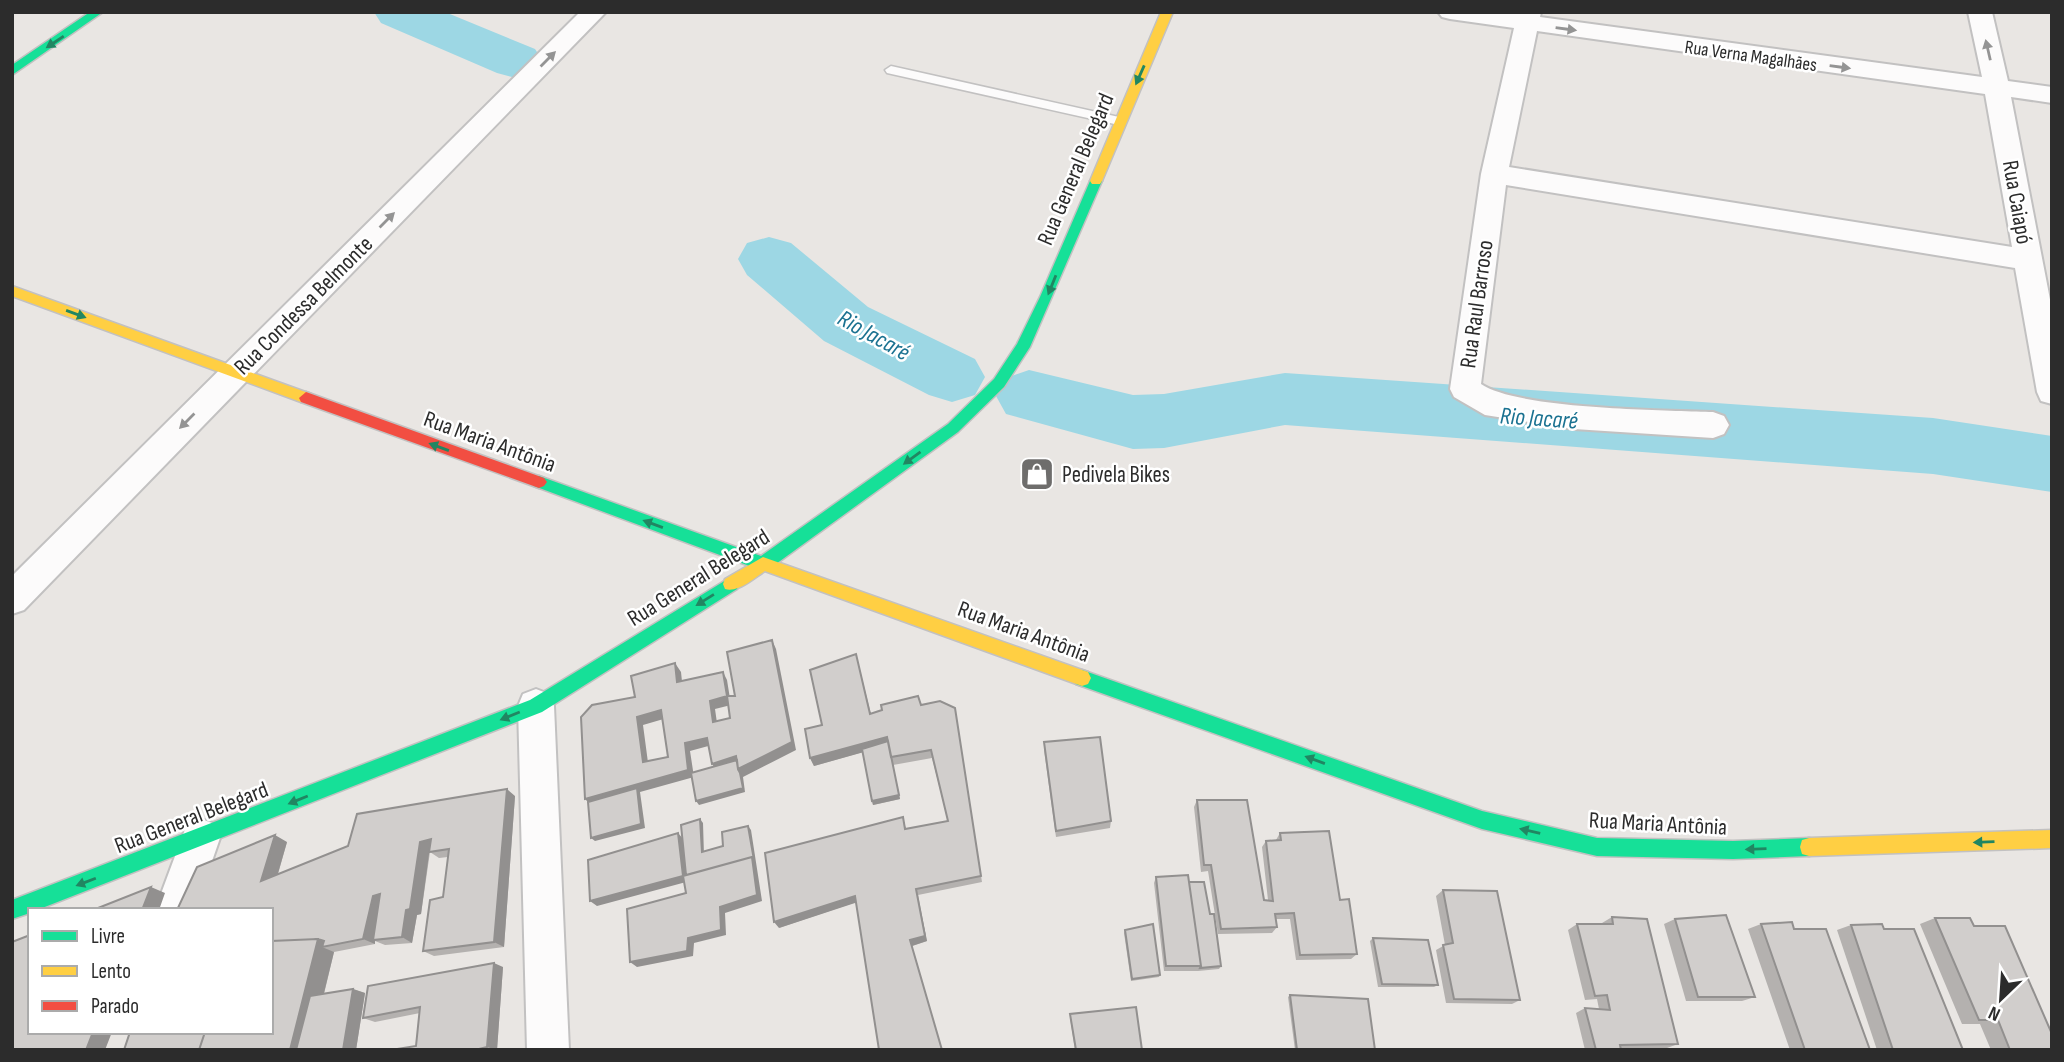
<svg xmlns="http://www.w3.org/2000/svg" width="2064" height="1062" viewBox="0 0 2064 1062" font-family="'Sofia Sans Condensed',sans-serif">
  <rect width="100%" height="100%" fill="#e9e6e3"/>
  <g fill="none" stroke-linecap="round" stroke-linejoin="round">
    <path fill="#9dd7e4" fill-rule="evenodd" d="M 374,12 L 445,12 L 535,49 L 543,61 L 535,73 L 516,78 L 497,73 L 381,23 Z
      M 769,237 L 791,243 L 868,307 L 975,359 L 985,377 L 975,395 L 952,402 L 929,395 L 824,341 L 747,275 L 738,259 L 747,243 Z
      M 1029,370 L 1133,395 L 1164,394 L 1285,373 L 1933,418 L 2052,436 L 2052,492 L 1933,474 L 1285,425 L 1164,448 L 1133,449 L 1006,414 L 996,396 L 1006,378 Z"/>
    <g stroke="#c2c1c1" stroke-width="3">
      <path id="lane" d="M 891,66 L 1119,117 L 1125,121 L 1119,125 L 887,73 L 885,70 Z"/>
    </g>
    <g stroke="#c2c1c1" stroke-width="4">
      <path id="street" d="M 580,12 L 606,12 L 24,610 L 12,614 L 12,576 Z
        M 1438,12 L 1541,12 L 1540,17 L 1982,77 L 1968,12 L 1992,12 L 2008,81 L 2052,87 L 2052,103 L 2011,97 L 2052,310 L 2052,404 L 2041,401 L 2037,392 L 2015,268 L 1506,185 L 1481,384 C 1517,409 1663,410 1713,412 L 1724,416 L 1729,425 L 1724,434 L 1713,438 L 1574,429 L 1485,415 L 1454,397 L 1450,389 L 1481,174 L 1514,28 L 1450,19 L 1442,17 ZM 1537,31 L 1985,94 L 2012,247 L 1509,167 Z
        M 536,689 L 549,694 L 554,706 L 569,1050 L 527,1050 L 518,706 L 523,694 Z
        M 201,819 L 215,824 L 220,838 L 195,910 L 155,910 L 187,824 Z"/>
    </g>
    <g stroke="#c2c1c1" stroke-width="3">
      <path id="fast" d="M 90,12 L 103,12 L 12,75 L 12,65 Z
        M 1096,177 L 1102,181 L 1030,347 L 1004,387 L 958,432 L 769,569 L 763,571 L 534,486 L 531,482 L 534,478 L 539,476 L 761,556 L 948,424 L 994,379 L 1017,344 L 1040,297 L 1090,181 Z
        M 731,577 L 737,579 L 739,584 L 737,589 L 542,712 L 37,910 L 30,910 L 30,913 L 12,919 L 12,900 L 530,700 Z
        M 1082,670 L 1482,811 L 1597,838 L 1733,841 L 1809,838 L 1816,840 L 1818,847 L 1816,854 L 1809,856 L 1733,859 L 1597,856 L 1482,829 L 1076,684 L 1073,678 L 1076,672 Z"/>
    </g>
    <g stroke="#c2c1c1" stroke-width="3">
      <path id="slow" d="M 1161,12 L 1173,12 L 1102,181 L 1100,184 L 1092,184 L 1090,181 Z
        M 12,286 L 311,394 L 313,398 L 311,402 L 301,402 L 12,296 Z
        M 763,557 L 1082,670 L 1088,672 L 1091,678 L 1088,684 L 1082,686 L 765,571 C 754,578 738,593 725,589 L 723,584 L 725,579 Z
        M 2052,830 L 2052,848 L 1809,856 L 1802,854 L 1800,847 L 1802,840 L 1809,838 Z"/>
    </g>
    <g stroke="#c2c1c1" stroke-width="3">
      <path id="jam" d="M 306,392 L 544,478 L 547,482 L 544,486 L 539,488 L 301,402 L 299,398 Z"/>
    </g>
    <use href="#lane" fill="#fcfbfb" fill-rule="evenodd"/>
    <use href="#street" fill="#fcfbfb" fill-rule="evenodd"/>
    <use href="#fast" fill="#16e098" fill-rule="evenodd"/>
    <use href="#slow" fill="#ffcf43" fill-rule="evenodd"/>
    <use href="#jam" fill="#f24e42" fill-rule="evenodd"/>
  </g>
  <path fill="#b4b1af" d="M 856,654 L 871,714 L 921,705 L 955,708 L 982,882 L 918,895 L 927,941 L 912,946 L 856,902 L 779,928 L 903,817 L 906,829 L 948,821 L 932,758 L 893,765 L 900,799 L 873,805 L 863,752 L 814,766 L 810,758 L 822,725 Z
    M 1044,742 L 1111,821 L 1110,828 L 1056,837 L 1044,750 Z
    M 515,796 L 504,947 L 434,956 L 423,951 L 443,897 L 448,857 L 439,858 L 430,852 L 421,914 L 417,915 L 412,943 L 385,945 L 375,941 L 375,944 L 334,952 L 324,994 L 353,989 L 365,993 L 356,1050 L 124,1050 L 271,1032 L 271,910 L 177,910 L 287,842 L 278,874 Z
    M 1197,800 L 1264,900 L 1268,900 L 1262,847 L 1266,841 L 1276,840 L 1280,833 L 1340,900 L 1357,954 L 1351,959 L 1296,960 L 1290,919 L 1275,919 L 1277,927 L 1272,933 L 1218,934 L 1208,871 L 1201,872 L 1194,807 Z
    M 1156,877 L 1189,882 L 1210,914 L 1221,966 L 1219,969 L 1198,971 L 1164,971 L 1154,883 Z
    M 1443,890 L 1520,1000 L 1512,1004 L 1446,1003 L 1436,950 L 1445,945 L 1436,896 Z
    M 1612,917 L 1678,1044 L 1667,1048 L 1585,1050 L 1576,1013 L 1585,1008 L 1599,1009 L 1597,999 L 1585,1000 L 1568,930 L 1577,924 L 1602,924 L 1602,923 Z
    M 1935,918 L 1974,926 L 2052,1050 L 1991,1050 L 1980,1024 L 1962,1024 L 1920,924 Z
    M 1675,919 L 1755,997 L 1742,1001 L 1686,1001 L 1664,924 Z
    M 1761,924 L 1794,929 L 1870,1050 L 1790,1050 L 1748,929 Z
    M 1851,925 L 1884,929 L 1963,1050 L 1877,1050 L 1837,930 Z
    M 1125,930 L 1160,975 L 1159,977 L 1131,981 L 1124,933 Z
    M 1373,938 L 1438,985 L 1434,987 L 1378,987 L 1370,941 Z
    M 503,967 L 497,1050 L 391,1050 L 416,1046 L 420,1013 L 375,1022 L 363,1018 Z
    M 1290,995 L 1375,1050 L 1295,1050 L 1288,997 Z
    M 1070,1014 L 1142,1050 L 1075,1050 L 1070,1018 Z"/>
  <path fill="#92908f" d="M 772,640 L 776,649 L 796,750 L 743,777 L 745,792 L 699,805 L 696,801 L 717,771 L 712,764 Z
    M 675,663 L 681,672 L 683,691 L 677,682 Z
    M 723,672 L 727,680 L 731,705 L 715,709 L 718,730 L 713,722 L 710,701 Z
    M 661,710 L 667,718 L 643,725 L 649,770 L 643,762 L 637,717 Z
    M 887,737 L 889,745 L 814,766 L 810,758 Z
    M 707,738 L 712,745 L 690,751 L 694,777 L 640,792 L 645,828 L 595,841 L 591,838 L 592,806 L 585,799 L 688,770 L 685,743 Z
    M 893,765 L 900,799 L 873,805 L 872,801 Z
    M 507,789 L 515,796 L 504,947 L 494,942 Z
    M 700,819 L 703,823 L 704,856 L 702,852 Z
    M 748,826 L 751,830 L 762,901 L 725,913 L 726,935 L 694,943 L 693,956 L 637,967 L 630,962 L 688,938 L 720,907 L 753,864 L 597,906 L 590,901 L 678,833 L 684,840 L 689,878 Z
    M 275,835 L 287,842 L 274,887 L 261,881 Z
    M 431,839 L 421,914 L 417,915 L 412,943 L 402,937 L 406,910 L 420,842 Z
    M 151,887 L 165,893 L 159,910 L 142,910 Z
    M 916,889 L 927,941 L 912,946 L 942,1050 L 910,940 Z
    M 380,894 L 373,940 L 375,941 L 375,944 L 363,939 L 373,896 Z
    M 855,896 L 858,902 L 779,928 L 774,922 Z
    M 318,939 L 333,945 L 322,947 L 334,952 L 310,1050 L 290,1050 Z
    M 494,963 L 503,967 L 497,1050 L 487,1047 Z
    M 353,989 L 365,993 L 356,1050 L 343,1050 Z
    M 93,1032 L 112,1032 L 105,1050 L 86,1050 Z"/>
  <path fill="#d1cecc" stroke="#92908f" stroke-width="2" fill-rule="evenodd" d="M 772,640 L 792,742 L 738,769 L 736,756 L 712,764 L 707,738 L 685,743 L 688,770 L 585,799 L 581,717 L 592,705 L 635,697 L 631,676 L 675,663 L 677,682 L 723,672 L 727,696 L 735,696 L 727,652 ZM 727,696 L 730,718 L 713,722 L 710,701 ZM 661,710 L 668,757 L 643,762 L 637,717 Z
    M 856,654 L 870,714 L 882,710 L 881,705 L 918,696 L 921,705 L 940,701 L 955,708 L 981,876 L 916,889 L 925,936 L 910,940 L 942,1050 L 879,1050 L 855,896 L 774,922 L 765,853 L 903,817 L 905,829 L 948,821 L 931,750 L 891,757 L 887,737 L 810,758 L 805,729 L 822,725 L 810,670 Z
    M 1100,737 L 1111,821 L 1056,831 L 1044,742 Z
    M 888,741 L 899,795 L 872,801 L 862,749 Z
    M 737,760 L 738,769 L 740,773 L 743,788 L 696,801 L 691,773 Z
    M 637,788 L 641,824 L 591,838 L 588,802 Z
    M 507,789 L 494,942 L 423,951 L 430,900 L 443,897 L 449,849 L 429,852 L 431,839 L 420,842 L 410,909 L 406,910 L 402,937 L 373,940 L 380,894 L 373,896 L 363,939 L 322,947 L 324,941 L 318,939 L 271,941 L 271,910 L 177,910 L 197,867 L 275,835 L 261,881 L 348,846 L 357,814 Z
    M 1197,800 L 1247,800 L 1264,900 L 1273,901 L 1266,841 L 1281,840 L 1280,833 L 1329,831 L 1340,900 L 1349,899 L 1357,954 L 1300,955 L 1294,913 L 1275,914 L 1277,927 L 1221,929 L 1211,865 L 1204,865 Z
    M 700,819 L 702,852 L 723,846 L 722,832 L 748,826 L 754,860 L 752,857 L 686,875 L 681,825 Z
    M 678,833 L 683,876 L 590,901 L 588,860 Z
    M 752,857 L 757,895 L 720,907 L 721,930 L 688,938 L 687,951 L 630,962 L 627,909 L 686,893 L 683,876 Z
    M 1188,875 L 1201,966 L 1166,966 L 1156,877 Z
    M 1189,882 L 1204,882 L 1210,914 L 1214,914 L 1221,966 L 1200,968 L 1201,966 Z
    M 151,887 L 142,910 L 93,910 Z
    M 1443,890 L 1497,891 L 1520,1000 L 1454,999 L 1443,945 L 1453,943 Z
    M 1726,915 L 1755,997 L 1698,997 L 1675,919 Z
    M 1612,917 L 1647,919 L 1678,1044 L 1620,1045 L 1621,1050 L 1596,1050 L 1585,1008 L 1610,1010 L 1607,995 L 1595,996 L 1577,924 L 1613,924 Z
    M 1935,918 L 1970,918 L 1974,926 L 2005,926 L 2052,1034 L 2052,1050 L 2010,1050 L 1998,1020 L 1979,1020 Z
    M 1792,922 L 1794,929 L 1826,929 L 1870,1050 L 1805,1050 L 1761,924 Z
    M 1153,924 L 1160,975 L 1132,979 L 1125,930 Z
    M 1882,924 L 1884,929 L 1914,929 L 1963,1050 L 1893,1050 L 1851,925 Z
    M 30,935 L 30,1032 L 93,1032 L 86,1050 L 12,1050 L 12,942 Z
    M 1373,938 L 1428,940 L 1438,985 L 1382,984 Z
    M 318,939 L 290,1050 L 199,1050 L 205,1032 L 271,1032 L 271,941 Z
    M 494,963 L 487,1047 L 475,1050 L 391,1050 L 416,1046 L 420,1007 L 363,1018 L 368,986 Z
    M 353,989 L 343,1050 L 296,1050 L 310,996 Z
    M 1290,995 L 1368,999 L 1375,1050 L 1297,1050 Z
    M 1136,1007 L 1142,1050 L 1076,1050 L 1070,1014 Z
    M 130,1032 L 205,1032 L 199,1050 L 124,1050 Z"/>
  <defs><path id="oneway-solid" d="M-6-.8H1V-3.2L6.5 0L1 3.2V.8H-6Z" transform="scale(1.75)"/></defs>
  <g fill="#949494">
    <use href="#oneway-solid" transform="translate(1566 29) rotate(8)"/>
    <use href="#oneway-solid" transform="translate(1988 50) rotate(-103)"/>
    <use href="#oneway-solid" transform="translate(548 59) rotate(-45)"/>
    <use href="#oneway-solid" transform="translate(1840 67) rotate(8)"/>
    <use href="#oneway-solid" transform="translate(387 220) rotate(-45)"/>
    <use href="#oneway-solid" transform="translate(187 421) rotate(135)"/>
  </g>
  <g fill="#218662">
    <use href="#oneway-solid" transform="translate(55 42) rotate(146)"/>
    <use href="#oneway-solid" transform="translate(1140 75) rotate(114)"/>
    <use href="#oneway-solid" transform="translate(1052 285) rotate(112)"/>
    <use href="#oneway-solid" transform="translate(76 314) rotate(20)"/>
    <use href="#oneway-solid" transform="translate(439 447) rotate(-160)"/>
    <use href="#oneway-solid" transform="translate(912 458) rotate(144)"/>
    <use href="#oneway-solid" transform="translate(653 524) rotate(-160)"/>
    <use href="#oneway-solid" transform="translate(705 600) rotate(148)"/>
    <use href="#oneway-solid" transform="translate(510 716) rotate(158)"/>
    <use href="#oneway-solid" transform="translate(1315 760) rotate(-160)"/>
    <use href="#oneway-solid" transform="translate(298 800) rotate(158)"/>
    <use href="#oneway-solid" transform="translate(1530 831) rotate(-167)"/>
    <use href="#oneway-solid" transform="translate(1984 842) rotate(178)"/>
    <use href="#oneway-solid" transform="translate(1756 849) rotate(178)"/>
    <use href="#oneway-solid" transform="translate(86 882) rotate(159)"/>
  </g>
  <defs>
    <g id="shop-square" transform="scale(1.75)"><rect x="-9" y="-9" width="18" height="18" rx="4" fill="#6e6d6c" stroke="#fff"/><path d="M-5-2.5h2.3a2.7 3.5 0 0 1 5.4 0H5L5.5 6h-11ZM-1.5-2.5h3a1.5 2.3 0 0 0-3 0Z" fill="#fff"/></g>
  </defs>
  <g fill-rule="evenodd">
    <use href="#shop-square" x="1037" y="474"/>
  </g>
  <g text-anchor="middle" stroke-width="5" stroke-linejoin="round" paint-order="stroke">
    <g font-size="19" fill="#2c2c2c" stroke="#fff">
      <text transform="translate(1751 55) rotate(8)" y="7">Rua Verna Magalhães</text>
    </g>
    <g font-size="23" fill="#2c2c2c" stroke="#fff">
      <text transform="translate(1075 169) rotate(-67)" y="8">Rua General Belegard</text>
      <text transform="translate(2018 202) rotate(80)" y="8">Rua Caiapó</text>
      <text transform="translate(1476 304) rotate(-82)" y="8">Rua Raul Barroso</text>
      <text transform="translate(303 305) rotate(-45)" y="8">Rua Condessa Belmonte</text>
      <text transform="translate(490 441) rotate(20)" y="8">Rua Maria Antônia</text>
      <text transform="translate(698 577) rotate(-32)" y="8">Rua General Belegard</text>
      <text transform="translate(1024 631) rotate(20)" y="8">Rua Maria Antônia</text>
      <text transform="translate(191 817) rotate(-21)" y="8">Rua General Belegard</text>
      <text transform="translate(1658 823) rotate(3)" y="8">Rua Maria Antônia</text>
    </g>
    <g font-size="23" fill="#2c2c2c" stroke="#fff" text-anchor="start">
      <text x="1062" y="482">Pedivela Bikes</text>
    </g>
    <g font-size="24" font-style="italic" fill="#1b7291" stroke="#fff">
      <text transform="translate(874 335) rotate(29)" y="8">Rio Jacaré</text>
      <text transform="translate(1539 418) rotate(4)" y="8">Rio Jacaré</text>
    </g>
  </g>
  <rect width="2064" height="1062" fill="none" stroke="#2c2c2c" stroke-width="28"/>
  <rect x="28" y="908" width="245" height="126" fill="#ffffff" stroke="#ababab" stroke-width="2"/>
  <rect x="42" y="931" width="35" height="10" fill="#16e098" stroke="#ababab" stroke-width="2"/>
  <text x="91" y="943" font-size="21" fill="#2c2c2c">Livre</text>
  <rect x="42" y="966" width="35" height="10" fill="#ffcf43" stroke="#ababab" stroke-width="2"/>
  <text x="91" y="978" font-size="21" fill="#2c2c2c">Lento</text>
  <rect x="42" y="1001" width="35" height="10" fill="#f24e42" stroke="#ababab" stroke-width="2"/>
  <text x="91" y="1013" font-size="21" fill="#2c2c2c">Parado</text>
  <g transform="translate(2001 999) rotate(205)" stroke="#ffffff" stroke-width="5" paint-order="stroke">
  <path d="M0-5L12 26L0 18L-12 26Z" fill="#2c2c2c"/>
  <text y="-10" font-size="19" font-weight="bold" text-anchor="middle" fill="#2c2c2c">N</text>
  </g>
</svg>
